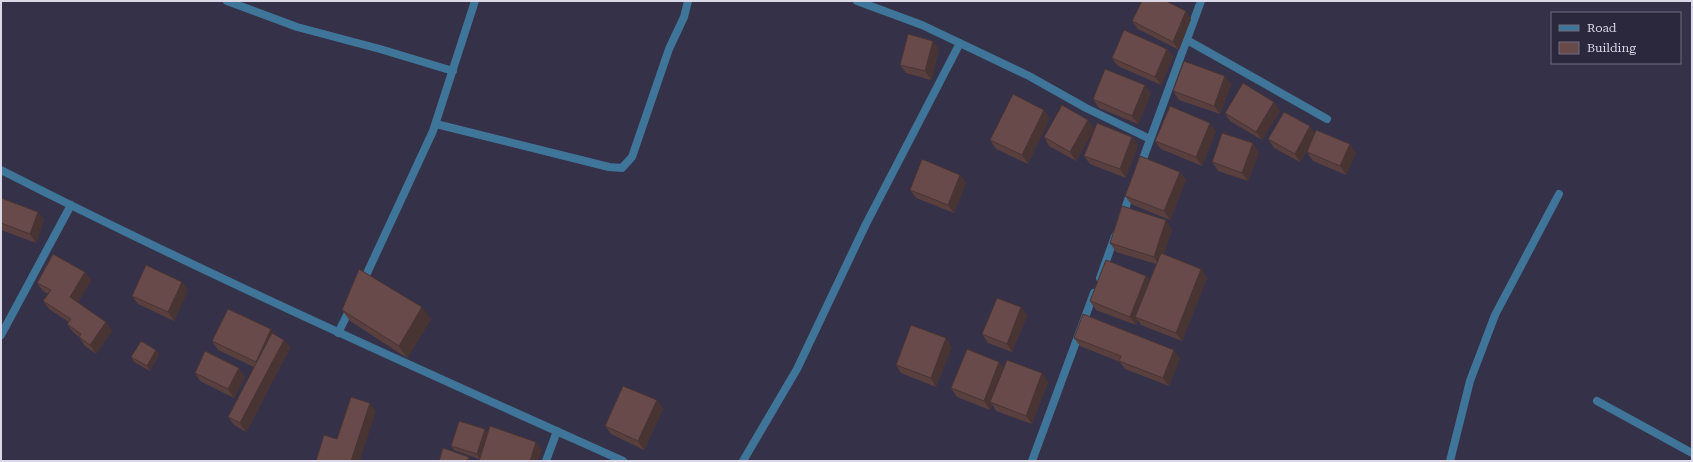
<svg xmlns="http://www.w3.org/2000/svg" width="1693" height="462" viewBox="0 0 1693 462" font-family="'Roboto Serif',serif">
  <rect width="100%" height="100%" fill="#353148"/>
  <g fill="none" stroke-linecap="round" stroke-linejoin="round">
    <path stroke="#3f7598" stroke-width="8" d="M 227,1 L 297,27 L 380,49 L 453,71
      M 857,1 L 922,25 L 1029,76 L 1086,108 L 1150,139
      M 1187,40 L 1327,119
      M 436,124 L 609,167 L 622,168 L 632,157 L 669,49 L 684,17 L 688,1
      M 1140,167 L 1201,1
      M 1122,218 L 1131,191
      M 1100,278 L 1115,236
      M 362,284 L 433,131 L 475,1
      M 338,333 L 351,307
      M 1,335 L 71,205
      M 1597,401 L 1692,453
      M 546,461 L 557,431
      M 743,461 L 797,369 L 866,224 L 960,43
      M 1032,461 L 1094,293
      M 1450,461 L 1470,381 L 1495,315 L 1559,194"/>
    <path stroke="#3f7598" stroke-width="8" d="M 1,170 C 205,274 414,367 623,461"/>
  </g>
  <path fill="#59403f" d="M 1191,19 L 1179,50 L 1138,29 L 1132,21 Z
    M 939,49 L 931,80 L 906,73 L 900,65 Z
    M 1167,49 L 1173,57 L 1161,85 L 1118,66 L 1112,58 Z
    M 1231,84 L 1220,114 L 1179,100 L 1173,91 Z
    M 1151,93 L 1138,124 L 1099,108 L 1093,99 Z
    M 1044,110 L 1050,118 L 1028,164 L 996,149 L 990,140 Z
    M 1280,111 L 1262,140 L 1230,121 L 1225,113 Z
    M 1094,129 L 1076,161 L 1049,146 L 1044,137 Z
    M 1216,131 L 1202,166 L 1161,149 L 1155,141 Z
    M 1315,133 L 1356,153 L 1346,175 L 1313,161 L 1307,152 L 1308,148 L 1300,162 L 1274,148 L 1268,139 Z
    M 1132,137 L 1138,145 L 1126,178 L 1090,164 L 1084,156 Z
    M 1259,152 L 1248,181 L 1218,171 L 1212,162 Z
    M 1180,172 L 1186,180 L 1170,220 L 1131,204 L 1125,196 Z
    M 960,175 L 966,183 L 954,213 L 916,198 L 910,190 Z
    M 1,198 L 38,212 L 44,220 L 36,243 L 1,230 Z
    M 1172,229 L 1164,254 L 1201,269 L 1207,278 L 1182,341 L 1141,325 L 1138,320 L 1136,325 L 1096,310 L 1090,301 L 1146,276 L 1149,281 L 1156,264 L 1116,252 L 1110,243 Z
    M 85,272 L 91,280 L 78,302 L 112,331 L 96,354 L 85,346 L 79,337 L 73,332 L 67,324 L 69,322 L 49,309 L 43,301 L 48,294 L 43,291 L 37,283 Z
    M 188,290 L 174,321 L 138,304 L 132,296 Z
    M 1021,307 L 1027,316 L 1012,352 L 988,343 L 982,334 Z
    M 342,310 L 431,319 L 407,358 L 350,321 Z
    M 276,336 L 284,340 L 290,348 L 246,432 L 234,425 L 228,417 L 254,367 L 218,350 L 212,341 Z
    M 1074,338 L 1180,358 L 1169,386 L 1125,369 L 1120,362 L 1080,346 Z
    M 952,347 L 936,387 L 901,373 L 896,365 Z
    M 156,350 L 159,354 L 150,371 L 134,362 L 131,357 Z
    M 999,362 L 1004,369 L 1042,373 L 1048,382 L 1032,424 L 996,411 L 992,404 L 990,410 L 957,397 L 951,388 Z
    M 195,373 L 245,377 L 234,398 L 200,381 Z
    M 657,400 L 663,409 L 644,450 L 611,434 L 605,426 Z
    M 485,429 L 488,433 L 542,450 L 479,459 L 454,450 L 451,446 Z"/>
  <path fill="#483433" d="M 1186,11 L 1191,19 L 1179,50 L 1173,42 Z
    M 933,41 L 939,49 L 931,80 L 925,71 Z
    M 1167,49 L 1173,57 L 1161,85 L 1155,77 Z
    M 1225,76 L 1231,84 L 1220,114 L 1214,106 Z
    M 1145,85 L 1151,93 L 1138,124 L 1132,116 Z
    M 1274,102 L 1280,111 L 1262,140 L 1256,132 Z
    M 1044,110 L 1050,118 L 1028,164 L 1022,155 Z
    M 1088,120 L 1094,129 L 1076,161 L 1070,152 Z
    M 1210,123 L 1216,131 L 1202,166 L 1196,157 Z
    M 1310,126 L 1316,135 L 1300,162 L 1295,154 Z
    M 1132,137 L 1138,145 L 1126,178 L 1120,169 Z
    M 1253,143 L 1259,152 L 1248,181 L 1242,173 Z
    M 1350,144 L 1356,153 L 1346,175 L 1340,166 Z
    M 1180,172 L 1186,180 L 1170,220 L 1164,211 Z
    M 960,175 L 966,183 L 954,213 L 948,205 Z
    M 38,212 L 44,220 L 36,243 L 30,234 Z
    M 1166,220 L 1172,229 L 1160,266 L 1154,257 Z
    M 1201,269 L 1207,278 L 1182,341 L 1176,333 Z
    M 85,272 L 91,280 L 76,306 L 70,297 Z
    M 1146,276 L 1152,284 L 1135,317 L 1138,320 L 1136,325 L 1130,317 Z
    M 182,282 L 188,290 L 174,321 L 168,312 Z
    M 422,307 L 431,319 L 407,358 L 399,346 Z
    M 1021,307 L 1027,316 L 1012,352 L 1007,344 Z
    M 106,322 L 112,331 L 96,354 L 90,345 Z
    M 271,329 L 277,337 L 262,370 L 256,362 Z
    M 946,338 L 952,347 L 936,387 L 931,378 Z
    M 284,340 L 290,348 L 246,432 L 240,423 Z
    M 156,350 L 159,354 L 150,371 L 147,366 Z
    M 1174,350 L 1180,358 L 1169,386 L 1163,378 Z
    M 999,362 L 1005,370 L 990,402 L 992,404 L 990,410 L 984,401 Z
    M 239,368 L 245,377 L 234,398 L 228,389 Z
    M 1042,373 L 1048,382 L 1032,424 L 1026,416 Z
    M 657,400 L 663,409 L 644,450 L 638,441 Z
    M 370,403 L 376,411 L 360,461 L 351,461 Z
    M 485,429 L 488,434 L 480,459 L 477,454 Z
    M 536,442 L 542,450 L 538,461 L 530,461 Z
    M 469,457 L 472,461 L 467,461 Z"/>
  <path fill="#674a49" stroke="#483433" d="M 1142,1 L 1166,1 L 1186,11 L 1173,42 L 1132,21 Z
    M 1124,30 L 1167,49 L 1155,77 L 1112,58 Z
    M 908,34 L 933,41 L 925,71 L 900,65 Z
    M 1184,61 L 1225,76 L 1214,106 L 1173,91 Z
    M 1105,69 L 1145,85 L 1132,116 L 1093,99 Z
    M 1243,83 L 1274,102 L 1256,132 L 1225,113 Z
    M 1013,94 L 1044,110 L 1022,155 L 990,140 Z
    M 1062,105 L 1088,120 L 1070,152 L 1044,137 Z
    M 1170,106 L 1210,123 L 1196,157 L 1155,141 Z
    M 1284,112 L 1310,126 L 1295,154 L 1268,139 Z
    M 1097,123 L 1132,137 L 1120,169 L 1084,156 Z
    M 1316,130 L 1350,144 L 1340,166 L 1307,152 Z
    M 1222,133 L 1253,143 L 1242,173 L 1212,162 Z
    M 1140,156 L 1180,172 L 1164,211 L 1125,196 Z
    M 922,159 L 960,175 L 948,205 L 910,190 Z
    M 1,198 L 38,212 L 30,234 L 1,223 Z
    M 1122,206 L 1166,220 L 1154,257 L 1110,243 Z
    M 1161,253 L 1201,269 L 1176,333 L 1135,317 Z
    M 53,254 L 85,272 L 70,297 L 106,322 L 90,345 L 79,337 L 81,334 L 67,324 L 71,319 L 43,301 L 51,290 L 37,283 Z
    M 1106,260 L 1146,276 L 1130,317 L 1090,301 Z
    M 146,265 L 182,282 L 168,312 L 132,296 Z
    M 359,269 L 422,307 L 399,346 L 342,310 Z
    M 997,298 L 1021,307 L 1007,344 L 982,334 Z
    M 228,309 L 271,329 L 256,362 L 212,341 Z
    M 1083,314 L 1174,350 L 1163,378 L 1119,361 L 1121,356 L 1074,338 Z
    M 911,325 L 946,338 L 931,378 L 896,365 Z
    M 272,333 L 284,340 L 240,423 L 228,417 Z
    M 141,341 L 156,350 L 147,366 L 131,357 Z
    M 967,349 L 999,362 L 984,401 L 951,388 Z
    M 205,351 L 239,368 L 228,389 L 195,373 Z
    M 1007,360 L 1042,373 L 1026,416 L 990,402 Z
    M 623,386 L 657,400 L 638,441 L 605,426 Z
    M 351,397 L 370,403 L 351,461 L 316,461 L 324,435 L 337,439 Z
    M 459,421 L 485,429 L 477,454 L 451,446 Z
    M 490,426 L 536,442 L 530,461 L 479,461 Z
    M 443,448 L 469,457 L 467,461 L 439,461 Z"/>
  <rect width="1693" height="462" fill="none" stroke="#dbd8e7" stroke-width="4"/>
  <rect x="1551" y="12" width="130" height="52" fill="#2b273d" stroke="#716e81"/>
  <rect x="1559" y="25" width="20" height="6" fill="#3f7598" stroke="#716e81"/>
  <text x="1587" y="32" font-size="12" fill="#dbd8e7">Road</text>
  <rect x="1559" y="42" width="20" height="12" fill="#674a49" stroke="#716e81"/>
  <text x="1587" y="52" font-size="12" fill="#dbd8e7">Building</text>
</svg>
